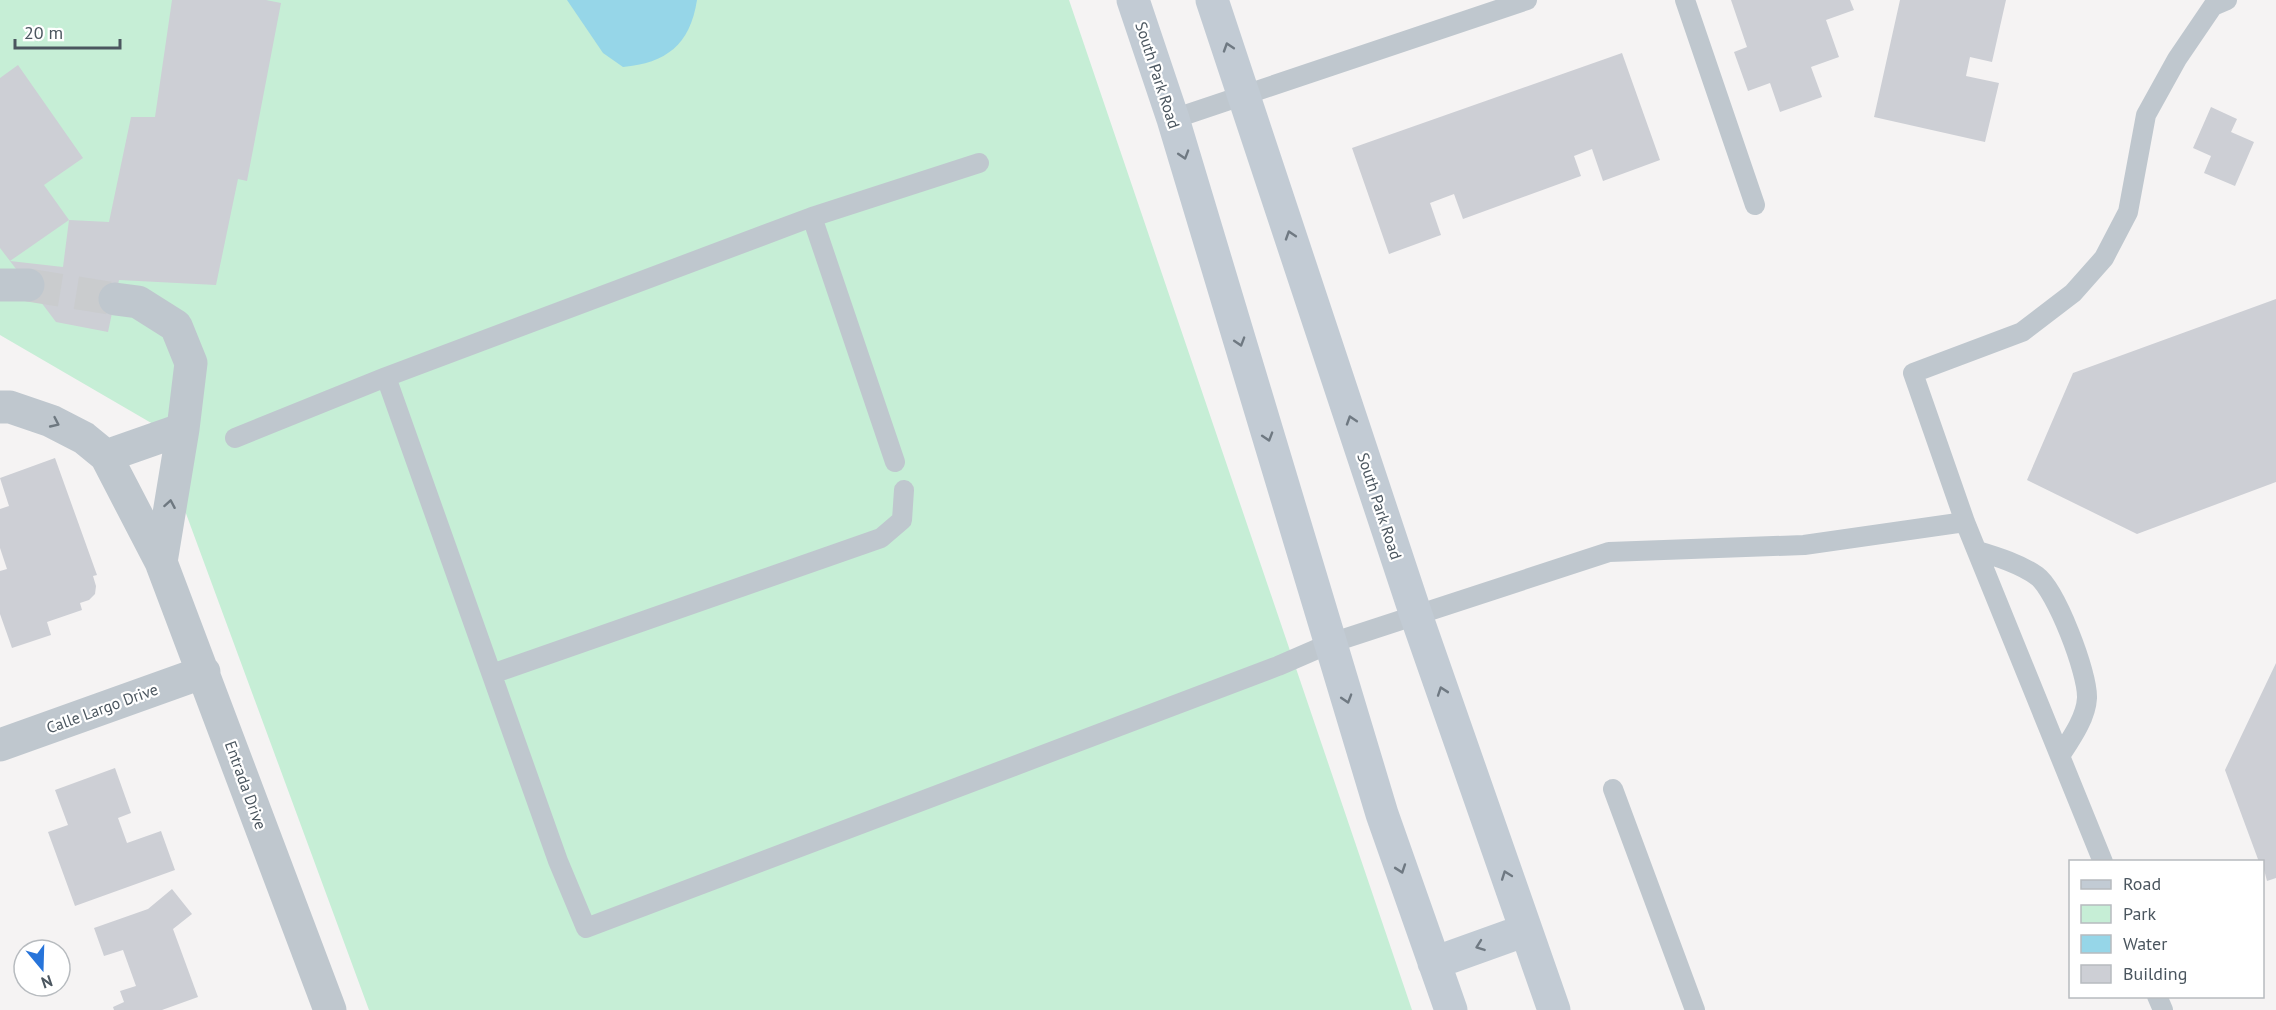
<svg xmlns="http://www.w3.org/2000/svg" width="2276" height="1010" viewBox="0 0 2276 1010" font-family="'PT Sans',sans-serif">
  <rect width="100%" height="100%" fill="#f5f3f3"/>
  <path fill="#c6eed6" d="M 0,0 L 1069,0 L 1412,1010 L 369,1010 L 153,424 L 0,335 Z"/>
  <path fill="#96d6e8" d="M 567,0 L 697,0 C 690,45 666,63 623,67 L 603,53 Z"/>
  <path fill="#cdcfd5" d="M 172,0 L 266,0 L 281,3 L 247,181 L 238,179 L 216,285 L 119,280 L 108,332 L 56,322 L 10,261 L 63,267 L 69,220 L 109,222 L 131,117 L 155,117 Z
    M 1731,0 L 1850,0 L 1854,10 L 1826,20 L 1839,57 L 1811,67 L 1822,97 L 1780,112 L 1770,83 L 1748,91 L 1734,52 L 1747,47 Z
    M 1900,0 L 2006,0 L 1992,62 L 1970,57 L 1966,76 L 1999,83 L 1985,142 L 1874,117 Z
    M 1622,53 L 1660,160 L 1603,181 L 1592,149 L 1574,156 L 1581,176 L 1463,219 L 1454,194 L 1430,203 L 1441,235 L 1389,254 L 1352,148 Z
    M 18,65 L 83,158 L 44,185 L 69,220 L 10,261 L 0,248 L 0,78 Z
    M 2211,107 L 2237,119 L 2231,132 L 2254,142 L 2235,186 L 2204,173 L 2211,156 L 2193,148 Z
    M 2276,299 L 2276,482 L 2137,534 L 2027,480 L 2073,373 Z
    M 55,458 L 97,575 L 93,576 L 96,586 L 95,594 L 89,600 L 80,603 L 82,610 L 47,622 L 51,635 L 12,648 L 0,614 L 0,571 L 7,569 L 0,548 L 0,509 L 9,506 L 0,478 Z
    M 2276,663 L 2276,878 L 2267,881 L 2262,862 L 2259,862 L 2225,770 Z
    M 115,768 L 131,813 L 118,818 L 127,843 L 161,831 L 175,870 L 75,906 L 48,832 L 68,825 L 55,790 Z
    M 172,889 L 192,914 L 173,929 L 198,997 L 162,1010 L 114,1010 L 113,1007 L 124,1002 L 120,991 L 136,986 L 123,950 L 104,956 L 94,928 L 148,909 Z"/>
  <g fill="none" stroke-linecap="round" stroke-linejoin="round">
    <path stroke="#caccce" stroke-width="33" stroke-dasharray="33 16" stroke-linecap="butt" d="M 28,285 L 115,299"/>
    <path stroke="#bfc7ce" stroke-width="20" d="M 1685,0 L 1755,205
      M 1173,119 L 1527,0
      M 812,217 L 979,163
      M 235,438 L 386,377
      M 895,462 L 812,217 L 386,377 L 558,861 L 586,928 L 1278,666 L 1331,643 L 1609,552 L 1804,545 L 1965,522
      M 1978,551 C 1998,557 2020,564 2037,576 C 2056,590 2088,673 2087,698 C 2086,718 2071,739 2060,756
      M 492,674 L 881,538 L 902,520 L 904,490
      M 1613,789 L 1695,1010
      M 2103,862 L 1965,522 L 1913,373 L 2022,332 L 2073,293 L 2104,258 L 2128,212 L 2146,115 L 2177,59 L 2213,6 L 2227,0
      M 2157,996 L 2163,1010"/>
    <path stroke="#bfc7ce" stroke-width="33" d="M 0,285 L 28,285
      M 115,299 L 138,302 L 176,326 L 191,363 L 183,429 L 161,562
      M 0,407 L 10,407 L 51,421 L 84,438 L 106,456 L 161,562 L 330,1010
      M 106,456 L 183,429
      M 0,745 L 204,672"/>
    <path stroke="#c2cbd4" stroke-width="33" d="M 1133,0 L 1173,119 L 1382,814 L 1451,1010
      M 1212,0 L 1416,615 L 1554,1010
      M 1434,963 L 1526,930"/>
  </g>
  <defs><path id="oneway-chevron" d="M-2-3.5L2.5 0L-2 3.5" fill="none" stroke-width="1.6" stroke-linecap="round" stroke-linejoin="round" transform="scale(1.5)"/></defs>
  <g stroke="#6f7982">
    <use href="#oneway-chevron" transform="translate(1228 47) rotate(-108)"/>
    <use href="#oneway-chevron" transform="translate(1184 155) rotate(73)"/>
    <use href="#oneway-chevron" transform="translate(1290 235) rotate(-108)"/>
    <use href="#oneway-chevron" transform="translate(1240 342) rotate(73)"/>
    <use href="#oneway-chevron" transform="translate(1351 420) rotate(-108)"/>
    <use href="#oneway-chevron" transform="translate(1268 437) rotate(73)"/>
    <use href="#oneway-chevron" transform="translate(1442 691) rotate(-109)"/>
    <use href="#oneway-chevron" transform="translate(1347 699) rotate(73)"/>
    <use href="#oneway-chevron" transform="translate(1401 869) rotate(71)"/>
    <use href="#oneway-chevron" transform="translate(1506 875) rotate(-110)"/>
    <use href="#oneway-chevron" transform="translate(1480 946) rotate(160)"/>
  </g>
  <g stroke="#6e7880">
    <use href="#oneway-chevron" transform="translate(55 423) rotate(25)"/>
    <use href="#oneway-chevron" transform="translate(170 504) rotate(-80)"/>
  </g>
  <g text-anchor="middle" stroke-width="4.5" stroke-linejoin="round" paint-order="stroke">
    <g font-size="16" fill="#4b565f" stroke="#fff">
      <text transform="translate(1158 75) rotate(72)" y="6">South Park Road</text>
      <text transform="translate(1380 506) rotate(72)" y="6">South Park Road</text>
      <text transform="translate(102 708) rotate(-20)" y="6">Calle Largo Drive</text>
      <text transform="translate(246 785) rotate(70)" y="6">Entrada Drive</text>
    </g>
  </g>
  <rect x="2069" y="860" width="195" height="138" fill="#ffffff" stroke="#b7bbbf" stroke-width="1.5"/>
  <rect x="2081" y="880" width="30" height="9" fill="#c2cbd4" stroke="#b7bbbf" stroke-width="1.5"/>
  <text x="2123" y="890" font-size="18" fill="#4b565f">Road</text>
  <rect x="2081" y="905" width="30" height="18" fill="#c6eed6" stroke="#b7bbbf" stroke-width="1.5"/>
  <text x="2123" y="920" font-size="18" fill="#4b565f">Park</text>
  <rect x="2081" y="935" width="30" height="18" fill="#96d6e8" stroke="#b7bbbf" stroke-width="1.5"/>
  <text x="2123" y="950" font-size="18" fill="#4b565f">Water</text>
  <rect x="2081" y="965" width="30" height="18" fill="#cdcfd5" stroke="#b7bbbf" stroke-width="1.5"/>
  <text x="2123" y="980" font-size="18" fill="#4b565f">Building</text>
  <g transform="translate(42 968) rotate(161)"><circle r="28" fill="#ffffff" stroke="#b7bbbf" stroke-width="1.5"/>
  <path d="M0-4.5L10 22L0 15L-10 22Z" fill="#2774da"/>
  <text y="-9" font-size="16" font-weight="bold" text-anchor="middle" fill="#4b565f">N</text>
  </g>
  <path d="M15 39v9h105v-9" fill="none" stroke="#4b565f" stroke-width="3"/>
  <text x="24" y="39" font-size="18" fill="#4b565f" stroke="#ffffff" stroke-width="4.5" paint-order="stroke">20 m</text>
</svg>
